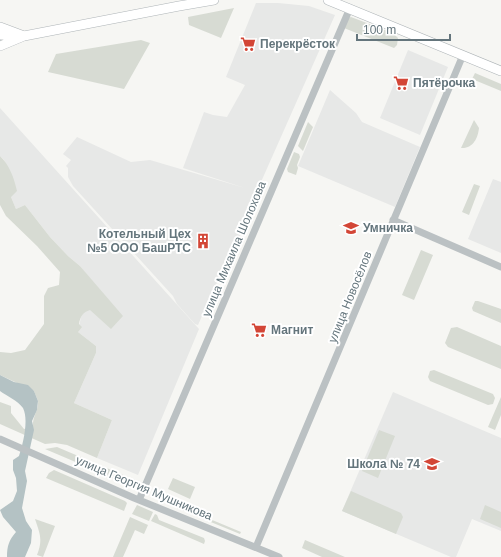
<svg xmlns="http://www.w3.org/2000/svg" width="501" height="557" viewBox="0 0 501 557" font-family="Helvetica,sans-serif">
  <rect width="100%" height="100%" fill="#f6f6f3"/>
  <path fill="#e7e8e7" d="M 256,3 L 278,3 L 309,6 L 335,15 L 257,191 L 254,191 L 259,194 L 235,247 L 233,247 L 198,325 L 195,324 L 177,304 L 173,296 L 73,186 L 68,177 L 68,168 L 66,166 L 71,160 L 63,154 L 77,137 L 131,162 L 150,160 L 245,188 L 183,168 L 204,112 L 213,115 L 227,117 L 245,85 L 226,77 Z
    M 408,50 L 448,67 L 420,135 L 380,118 Z
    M 330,90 L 356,113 L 362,122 L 420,147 L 395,207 L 298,166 Z
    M 0,108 L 199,329 L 138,475 L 97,458 L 112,420 L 74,403 L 96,353 L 96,346 L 78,332 L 81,317 L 86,310 L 90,310 L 105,297 L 80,266 L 68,256 L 50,237 L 25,205 L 16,209 L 11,197 L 4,160 L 0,156 Z
    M 493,179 L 501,182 L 501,253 L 468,239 Z
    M 393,392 L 501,438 L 501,531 L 472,519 L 456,557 L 451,557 L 342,511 Z"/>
  <path fill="#d7dbd3" d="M 234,8 L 221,38 L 189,25 L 188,17 Z
    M 351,17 L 393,33 L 398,38 L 397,45 L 394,48 L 344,28 L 348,18 Z
    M 141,40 L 150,43 L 124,89 L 48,72 L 56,54 Z
    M 475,73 L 501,84 L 501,91 L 472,79 Z
    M 474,120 L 479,128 C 478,138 473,149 461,148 Z
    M 308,122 L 313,127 L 303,151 L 298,146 Z
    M 294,152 L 299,154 L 300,157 L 297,165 L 298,168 L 296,175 L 288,172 L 287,169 Z
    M 0,156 C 10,166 14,178 17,191 L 11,197 L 16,209 L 25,205 L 50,237 L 68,256 L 80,266 L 123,316 L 111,329 L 90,310 C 83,312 80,317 79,324 L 82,327 L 78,332 L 96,346 L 96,353 L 74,403 L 112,420 L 97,458 L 67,445 L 55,443 L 45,444 L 0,424 L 0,402 L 11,406 L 11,413 L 24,429 L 33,427 C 32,417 39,410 38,401 C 37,398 35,394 34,391 L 0,375 L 0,352 L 11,353 L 25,350 L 44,324 L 44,296 L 48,288 L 59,285 L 60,272 L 37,246 L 6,216 L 0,205 Z
    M 474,184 L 480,186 L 469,215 L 462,212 Z
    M 421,250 L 433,255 L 414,300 L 402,295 Z
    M 475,301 L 478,301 L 501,309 L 501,323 L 473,311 L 472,308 Z
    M 457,327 L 501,346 L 501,369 L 448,347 L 445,343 L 451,328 Z
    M 434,370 L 493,394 L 495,398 L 493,404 L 488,405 L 430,381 L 428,377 L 430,371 Z
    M 501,397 L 501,415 L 495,430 L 488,427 Z
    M 379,430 L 395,436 L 378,478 L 362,471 Z
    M 57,447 L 142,483 L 140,488 L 132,486 L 45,449 Z
    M 54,470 L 125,501 L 127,503 L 124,511 L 46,478 L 49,473 Z
    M 173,478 L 195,487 L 190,499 L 168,489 Z
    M 351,491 L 401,513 L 403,517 L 396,534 L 342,511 Z
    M 169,502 L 241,532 L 240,534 L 167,504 Z
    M 137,505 L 153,512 L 149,521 L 132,514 Z
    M 485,505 L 501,512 L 501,528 L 480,519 Z
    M 155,514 L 157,515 L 159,520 L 204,538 L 205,541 L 204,544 L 151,521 Z
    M 130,517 L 148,525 L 144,534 L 135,530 L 123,557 L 113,557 Z
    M 35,519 L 55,526 L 43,557 L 37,555 C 43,540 40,534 35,519 Z
    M 305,540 L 345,557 L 322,557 L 302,548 Z"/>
  <path fill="#b4c2c4" d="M 0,375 L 14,382 L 28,385 L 34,391 L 38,401 L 37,410 L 32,421 L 34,430 L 25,471 L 27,481 L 22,508 L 26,521 L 32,530 L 31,543 L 25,557 L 7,557 C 7,546 9,540 16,532 L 3,517 L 0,510 L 13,501 L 17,491 L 16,478 L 13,470 L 13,460 L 19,456 C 23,444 29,420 23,408 C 18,401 7,396 0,391 Z"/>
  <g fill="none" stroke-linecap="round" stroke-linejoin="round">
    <g stroke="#afb5b8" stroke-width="10">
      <path id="major" d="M 328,0 L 501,71
        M 0,27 L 24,36
        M 0,35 L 19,36
        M 0,46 L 24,36 L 179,6 L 214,0"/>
    </g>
    <path stroke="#bbc1c3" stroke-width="7" d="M 393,220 L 501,267
      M 0,439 L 134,498 L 279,557
      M 139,500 L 350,8
      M 256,547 C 326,384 393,219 463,55"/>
    <use href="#major" stroke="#fff" stroke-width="9"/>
  </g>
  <defs>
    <g id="supermarket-bare" transform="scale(1.2)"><path d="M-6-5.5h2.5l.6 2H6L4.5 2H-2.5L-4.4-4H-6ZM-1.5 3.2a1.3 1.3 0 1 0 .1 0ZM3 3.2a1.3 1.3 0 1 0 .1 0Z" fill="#d34636" stroke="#fff" stroke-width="2.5" paint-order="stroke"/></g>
    <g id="school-bare" transform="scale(1.2)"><path d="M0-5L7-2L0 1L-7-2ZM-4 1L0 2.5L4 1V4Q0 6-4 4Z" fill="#d34636" stroke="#fff" stroke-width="2.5" paint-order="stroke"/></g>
    <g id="building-bare" transform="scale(1.2)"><path d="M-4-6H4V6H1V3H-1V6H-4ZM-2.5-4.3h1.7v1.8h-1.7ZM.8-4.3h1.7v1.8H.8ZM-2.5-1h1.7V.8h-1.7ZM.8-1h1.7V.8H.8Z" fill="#d34636" stroke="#fff" stroke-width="2.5" paint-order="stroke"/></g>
  </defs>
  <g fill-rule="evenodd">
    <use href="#supermarket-bare" x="248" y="44"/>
    <use href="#supermarket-bare" x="401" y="83"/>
    <use href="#school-bare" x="351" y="228"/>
    <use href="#building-bare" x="203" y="241"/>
    <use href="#supermarket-bare" x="259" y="330"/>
    <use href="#school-bare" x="432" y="464"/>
  </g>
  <g text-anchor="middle" stroke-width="4" stroke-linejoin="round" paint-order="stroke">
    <g font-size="12" font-weight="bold" fill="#64757c" stroke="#fff" text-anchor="start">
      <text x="260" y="48">Перекрёсток</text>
      <text x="413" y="87">Пятёрочка</text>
      <text x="363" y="232">Умничка</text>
      <text x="191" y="238" text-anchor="end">Котельный Цех<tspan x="191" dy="14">№5 ООО БашРТС</tspan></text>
      <text x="271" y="334">Магнит</text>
      <text x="420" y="468" text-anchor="end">Школа № 74</text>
    </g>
    <g font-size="12" fill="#64757c" stroke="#fff">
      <text transform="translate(234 249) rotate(-67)" y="4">улица Михаила Шолохова</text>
      <text transform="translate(350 297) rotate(-68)" y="4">улица Новосёлов</text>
      <text transform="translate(144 488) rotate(23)" y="4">улица Георгия Мушникова</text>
    </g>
  </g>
  <path d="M357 34v6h93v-6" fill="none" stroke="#64757c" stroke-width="2"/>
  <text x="363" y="34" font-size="12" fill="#64757c" stroke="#ffffff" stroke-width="3" paint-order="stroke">100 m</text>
</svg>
